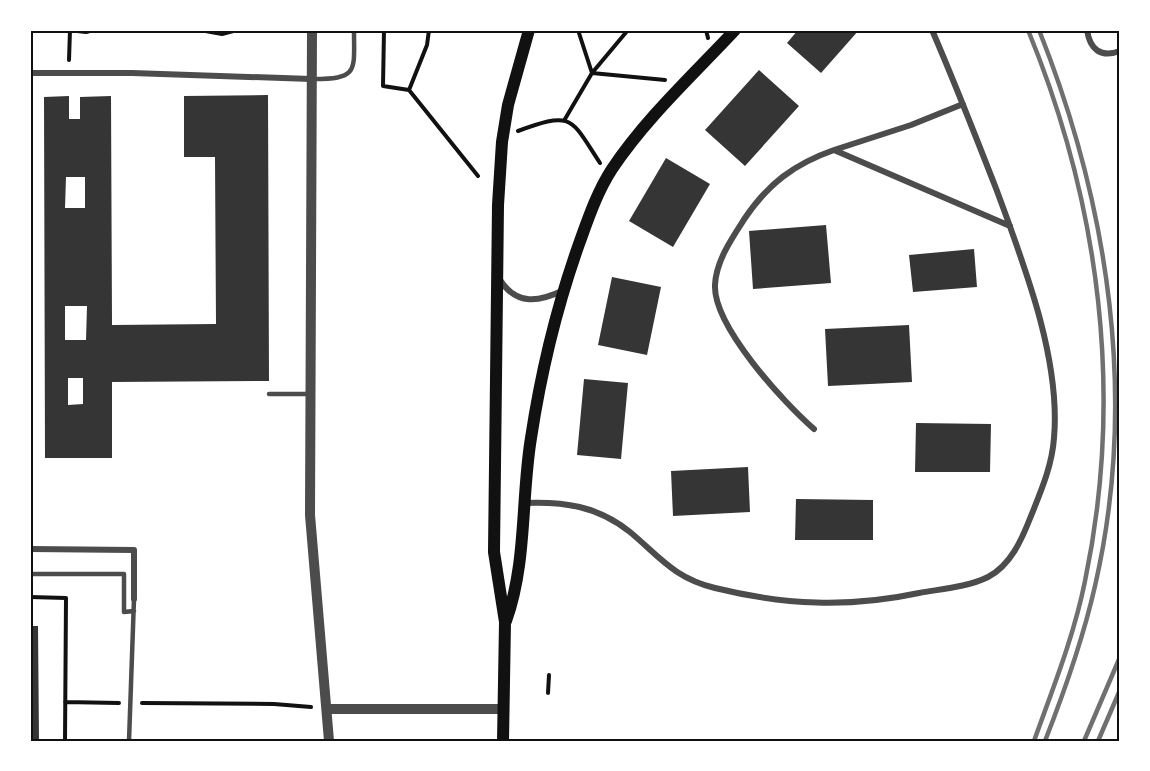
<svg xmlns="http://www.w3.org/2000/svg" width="1150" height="771" viewBox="0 0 1150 771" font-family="'Crimson Pro',serif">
  <rect width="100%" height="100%" fill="#fff"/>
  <path fill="#353535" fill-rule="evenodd" d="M 798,30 L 859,30 L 821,73 L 787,43 Z
    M 759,70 L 799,106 L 745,166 L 705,130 Z
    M 268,95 L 269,381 L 112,382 L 112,458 L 45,458 L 44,97 L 69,96 L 69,119 L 80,119 L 80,97 L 111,96 L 112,325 L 216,324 L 215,157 L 184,157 L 184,96 ZM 66,177 L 85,177 L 85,208 L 65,208 ZM 65,306 L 87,306 L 86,340 L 65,340 ZM 68,378 L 83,378 L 83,404 L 68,405 Z
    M 666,158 L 710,184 L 673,247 L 629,221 Z
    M 826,225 L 831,283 L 753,289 L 749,231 Z
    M 974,249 L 977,287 L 913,292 L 909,255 Z
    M 612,277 L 661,287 L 647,355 L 598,345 Z
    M 909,325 L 912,382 L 828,386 L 825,329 Z
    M 584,379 L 628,383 L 621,459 L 577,455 Z
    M 916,423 L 991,424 L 990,472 L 915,472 Z
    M 748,467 L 750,512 L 673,516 L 671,471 Z
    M 796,499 L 873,500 L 873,540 L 795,540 Z
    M 30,626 L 38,626 L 39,741 L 30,741 Z"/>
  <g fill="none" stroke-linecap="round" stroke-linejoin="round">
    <path stroke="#111" stroke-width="4" d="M 68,30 L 86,32 L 94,30
      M 200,30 L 222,34 L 237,30
      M 384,30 L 383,86 L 409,90 L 478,176
      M 578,30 L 592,73 L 665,80
      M 706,30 L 708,38
      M 69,60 L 70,30
      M 409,90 L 427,45 L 429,30
      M 565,119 L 592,73 L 628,30
      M 518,131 C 573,111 570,117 600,163
      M 30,597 L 66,598 L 65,741
      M 548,693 L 549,675
      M 65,702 L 119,703
      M 142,703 L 274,704 L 311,707"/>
    <path stroke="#4c4c4c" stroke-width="4.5" d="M 314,79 C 359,79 354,71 354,30
      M 269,394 L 309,394
      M 30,574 L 124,574 L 124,612 L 134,611
      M 129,741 L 134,599"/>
    <path stroke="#4c4c4c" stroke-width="6" d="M 1087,30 C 1090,50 1101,58 1120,51
      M 30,73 L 132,73 L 311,79
      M 963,104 L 911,125 L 834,150 L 1010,226
      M 500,280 C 517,306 539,302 564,290
      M 814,429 C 784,403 713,326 715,285 C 716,261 732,238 745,218 C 768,184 794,164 834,150
      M 523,503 C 563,501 598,506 630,532 C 660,557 674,578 715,588 C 784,605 849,608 919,593 C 941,589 968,587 988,577 C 1011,565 1022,539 1031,516 C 1041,491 1052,466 1054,438 C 1061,359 1024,265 997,191 C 976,137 955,83 932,30
      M 30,549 L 134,550 L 134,599"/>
    <path stroke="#4c4c4c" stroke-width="10" d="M 312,30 L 310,515 L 329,741
      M 327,709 L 503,709"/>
    <path stroke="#111" stroke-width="12" d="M 506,621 C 527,563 521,498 531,438 C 541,372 557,306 579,244 C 588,219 597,192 612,169 C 646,118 693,75 735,30
      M 503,741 L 505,622 L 494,552 L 498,205 L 502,142 L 508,105 L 529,30"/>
    <path stroke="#707070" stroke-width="4.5" d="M 1028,30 C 1100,205 1124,395 1085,581 C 1074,636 1053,688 1034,741
      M 1039,30 C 1109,206 1138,399 1095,586 C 1083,639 1065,690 1045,741
      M 1084,741 L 1120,657
      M 1098,741 L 1120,690"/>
  </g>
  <rect width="1150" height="771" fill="none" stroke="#ffffff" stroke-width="63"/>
  <rect x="32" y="32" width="1086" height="708" fill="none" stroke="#111" stroke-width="2"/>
</svg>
